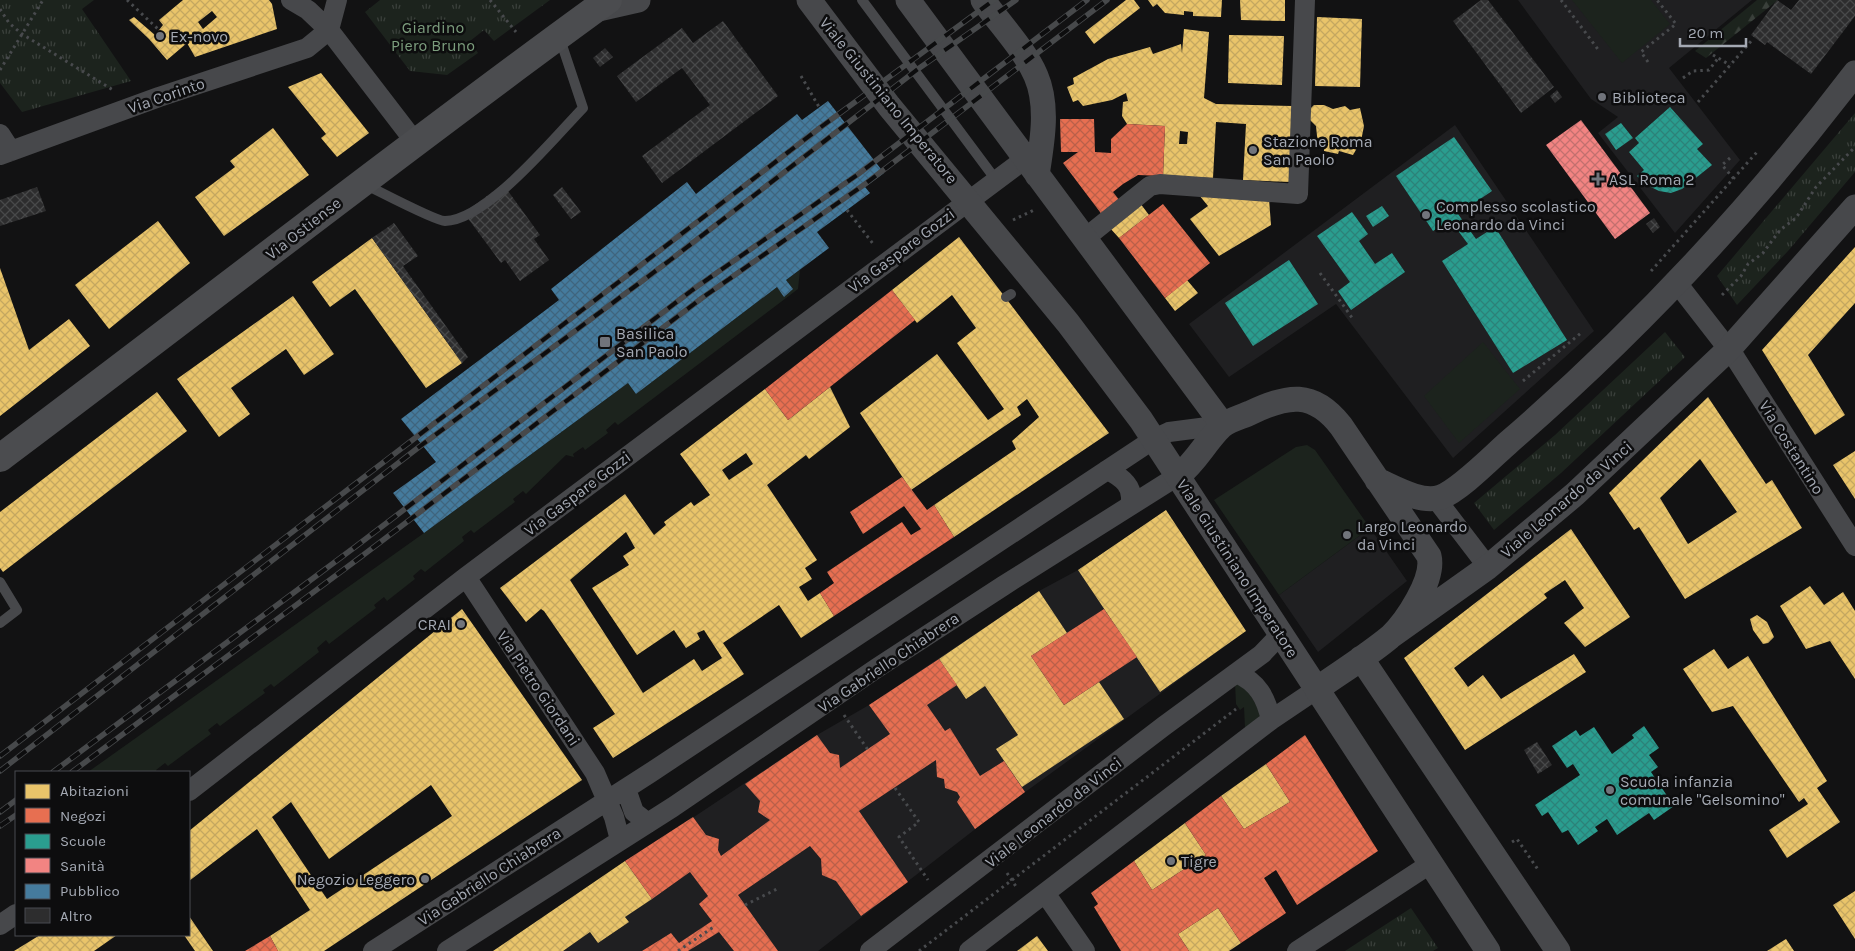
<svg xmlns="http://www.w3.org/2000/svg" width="1855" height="951" viewBox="0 0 1855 951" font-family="Karla,sans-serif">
  <defs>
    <pattern id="forest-firs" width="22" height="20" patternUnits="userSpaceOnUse" patternTransform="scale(1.25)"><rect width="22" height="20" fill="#1c231d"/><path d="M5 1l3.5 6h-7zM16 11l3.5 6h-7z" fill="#3a403b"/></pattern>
    <pattern id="park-tufts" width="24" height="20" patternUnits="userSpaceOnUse" patternTransform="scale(1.25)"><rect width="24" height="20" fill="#1c231d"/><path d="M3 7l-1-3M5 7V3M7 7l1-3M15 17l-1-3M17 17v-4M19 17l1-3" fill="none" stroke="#3a403b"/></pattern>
    <pattern id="homes-cross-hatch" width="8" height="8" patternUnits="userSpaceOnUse" patternTransform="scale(1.25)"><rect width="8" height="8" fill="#e9c46a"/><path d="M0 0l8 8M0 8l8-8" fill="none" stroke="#c4a760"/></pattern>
    <pattern id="shops-cross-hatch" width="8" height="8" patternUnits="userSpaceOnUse" patternTransform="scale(1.25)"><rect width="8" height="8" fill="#e76f51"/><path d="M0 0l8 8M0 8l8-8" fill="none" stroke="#ba604a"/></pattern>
    <pattern id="schools-cross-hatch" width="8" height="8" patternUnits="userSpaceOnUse" patternTransform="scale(1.25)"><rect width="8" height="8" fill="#2a9d8f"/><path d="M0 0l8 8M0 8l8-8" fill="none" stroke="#2c8279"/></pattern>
    <pattern id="health-cross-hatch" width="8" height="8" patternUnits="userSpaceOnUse" patternTransform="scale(1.25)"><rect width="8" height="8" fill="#f28482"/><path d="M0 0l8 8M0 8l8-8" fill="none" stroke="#c2706f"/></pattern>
    <pattern id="public-cross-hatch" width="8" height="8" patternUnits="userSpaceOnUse" patternTransform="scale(1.25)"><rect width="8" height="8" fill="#457b9d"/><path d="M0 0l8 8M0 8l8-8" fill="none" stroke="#3f657e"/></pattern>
    <pattern id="building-cross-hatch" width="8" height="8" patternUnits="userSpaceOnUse" patternTransform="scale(1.25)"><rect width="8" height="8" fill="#2d2d2e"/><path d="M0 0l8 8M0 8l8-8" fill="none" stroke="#48494a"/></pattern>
  </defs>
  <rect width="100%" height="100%" fill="#121213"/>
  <path fill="#1f1f21" d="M 1518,0 L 1752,0 L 1669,68 L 1740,160 L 1675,233 L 1598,133 L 1618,117 L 1591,99 Z
    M 1455,125 L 1594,331 L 1453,458 L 1336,304 L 1229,377 L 1189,324 Z
    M 1166,510 L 1246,631 L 987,820 L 818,951 L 493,951 L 817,735 L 869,705 L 1039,591 L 1078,570 Z
    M 1370,528 L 1407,581 L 1318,652 L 1279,595 Z"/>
  <path fill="#1c231d" d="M 1572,0 L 1651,0 L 1670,24 L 1622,63 Z
    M 800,270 L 798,289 L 618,425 L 615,422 L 606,430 L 608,433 L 585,450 L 583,447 L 573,454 L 574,457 L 566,455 L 526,494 L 523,491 L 513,499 L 515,502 L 474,533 L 471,530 L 462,537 L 464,541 L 425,572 L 421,569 L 413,576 L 415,579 L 387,601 L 384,597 L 374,605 L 376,608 L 329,644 L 326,640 L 317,648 L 319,652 L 274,687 L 271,684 L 263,690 L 265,693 L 220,726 L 217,723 L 208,730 L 211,734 L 168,766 L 165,763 L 156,770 L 157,772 L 88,772 L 424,533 L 628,383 L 636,394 L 777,287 L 784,296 L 793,289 L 786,280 Z
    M 1483,342 L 1520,389 L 1459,443 L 1424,396 Z
    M 1307,445 L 1315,450 L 1370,528 L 1279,595 L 1214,500 L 1296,447 Z
    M 1235,683 L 1247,687 L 1261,715 L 1245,728 L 1244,707 L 1240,710 L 1236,704 Z"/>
  <path fill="url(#forest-firs)" d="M 1757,0 L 1778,0 L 1706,58 L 1695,51 Z"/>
  <path fill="url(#park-tufts)" d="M 0,0 L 94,0 L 82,9 L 131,81 L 22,112 L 0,83 Z
    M 380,0 L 550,0 L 494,41 L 484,30 L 470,41 L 478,53 L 447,75 L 410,71 L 365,12 Z
    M 1855,113 L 1855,172 L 1788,251 L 1737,305 L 1717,276 Z
    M 1665,332 L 1685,357 L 1561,473 L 1494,530 L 1474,503 L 1555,435 Z
    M 1411,908 L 1438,948 L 1433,951 L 1345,951 Z"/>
  <path fill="url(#homes-cross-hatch)" fill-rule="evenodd" d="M 183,0 L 269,0 L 272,4 L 277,29 L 195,57 L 187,43 L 167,60 L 149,39 L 129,20 L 134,17 L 155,35 L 163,25 L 159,20 ZM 212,11 L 217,17 L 203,29 L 198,22 Z
    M 1126,0 L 1134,0 L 1140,8 L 1094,44 L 1085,32 Z
    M 1148,0 L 1222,0 L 1221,17 L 1193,16 L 1193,12 L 1184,11 L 1184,15 L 1165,13 L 1157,4 L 1153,7 Z
    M 1240,0 L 1285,0 L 1285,21 L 1241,20 Z
    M 1317,17 L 1362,19 L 1360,87 L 1315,86 Z
    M 1184,29 L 1209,32 L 1204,98 L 1216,104 L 1292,106 L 1291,182 L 1243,180 L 1246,124 L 1216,122 L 1213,178 L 1163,176 L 1165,126 L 1127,124 L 1122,116 L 1123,102 L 1128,101 L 1126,93 L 1112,100 L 1083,106 L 1078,100 L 1073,102 L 1067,87 L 1074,84 L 1073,78 L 1108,59 L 1150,47 L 1153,54 L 1181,44 L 1182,53 ZM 1180,131 L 1188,132 L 1187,144 L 1179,144 Z
    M 1229,35 L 1284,36 L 1282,85 L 1228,83 Z
    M 321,73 L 369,133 L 337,157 L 321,138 L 326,134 L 288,87 Z
    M 1314,105 L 1324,105 L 1333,109 L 1345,106 L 1350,110 L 1360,108 L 1364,126 L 1361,141 L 1353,155 L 1339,151 L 1338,154 L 1324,151 L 1324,147 L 1318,146 L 1316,126 L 1310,120 L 1310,109 Z
    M 273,128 L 309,175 L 224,236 L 195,197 L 235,167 L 230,161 Z
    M 1199,195 L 1269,199 L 1271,225 L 1219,256 L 1190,219 L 1208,206 Z
    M 1140,203 L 1149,215 L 1119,238 L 1109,227 Z
    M 158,221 L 190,263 L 109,329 L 75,285 Z
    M 959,237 L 1109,433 L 954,537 L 934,505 L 1016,449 L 1012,441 L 1039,417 L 1027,399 L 1017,407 L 1021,415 L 911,490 L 860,413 L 937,354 L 988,420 L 1004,409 L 957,343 L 976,328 L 952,295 L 917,323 L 892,290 Z
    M 372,238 L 462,363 L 426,388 L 355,289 L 330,307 L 312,282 Z
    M 1855,247 L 1855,303 L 1808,355 L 1845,415 L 1815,435 L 1762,350 Z
    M 0,268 L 29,350 L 69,319 L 90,346 L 0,416 Z
    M 1187,280 L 1198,293 L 1175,311 L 1165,298 Z
    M 293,296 L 334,354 L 304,375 L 286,349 L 231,388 L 250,414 L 219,437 L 177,379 Z
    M 830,387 L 850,427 L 809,459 L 806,455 L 767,485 L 817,560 L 805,568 L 812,579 L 799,587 L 808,601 L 820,593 L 834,616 L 801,638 L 779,605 L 723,643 L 744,674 L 613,758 L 593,728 L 615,714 L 544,611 L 541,609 L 526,622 L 500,588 L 625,494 L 654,535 L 666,525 L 664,522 L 691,502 L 694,506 L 710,495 L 680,454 L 765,389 L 788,420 ZM 746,453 L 753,464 L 729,480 L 722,470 ZM 626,532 L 635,548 L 623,556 L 629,565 L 592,588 L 637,655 L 674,630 L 686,648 L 700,639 L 697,633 L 704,630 L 722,658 L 702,671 L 694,659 L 643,693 L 570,580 Z
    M 157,392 L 187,431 L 3,572 L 0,568 L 0,512 Z
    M 1708,397 L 1766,484 L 1772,480 L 1802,528 L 1685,599 L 1639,527 L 1634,530 L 1609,493 ZM 1700,459 L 1737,512 L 1688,544 L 1660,498 Z
    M 1855,451 L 1855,499 L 1833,465 Z
    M 1166,510 L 1246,631 L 1160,692 L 1078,570 Z
    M 1571,529 L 1630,617 L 1585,647 L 1564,623 L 1584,608 L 1565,580 L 1544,594 L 1547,598 L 1454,668 L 1468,687 L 1483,675 L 1501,699 L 1574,654 L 1586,672 L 1465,750 L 1404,658 Z
    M 1810,586 L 1824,605 L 1843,592 L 1855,611 L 1855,679 L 1830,641 L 1806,649 L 1780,606 Z
    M 1039,591 L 1067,633 L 1031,656 L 1064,705 L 1099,682 L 1124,719 L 1022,787 L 996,749 L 1018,735 L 985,686 L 966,699 L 939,659 Z
    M 462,609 L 582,780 L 324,951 L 278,951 L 270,936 L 310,910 L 257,829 L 189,881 L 189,831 ZM 431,785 L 452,816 L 327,899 L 272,817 L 291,802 L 329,859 Z
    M 1757,615 L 1767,622 L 1774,637 L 1768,643 L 1763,644 L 1753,630 L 1750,619 Z
    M 1714,649 L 1728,669 L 1748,656 L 1827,781 L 1817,788 L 1840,822 L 1787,858 L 1769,830 L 1808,804 L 1804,798 L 1799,802 L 1733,706 L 1712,712 L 1683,669 Z
    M 1266,764 L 1290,802 L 1244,829 L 1221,796 Z
    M 1185,823 L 1206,855 L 1152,890 L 1134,861 Z
    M 625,861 L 652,899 L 625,917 L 629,922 L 598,943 L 590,932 L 563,951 L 493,951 Z
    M 1855,891 L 1855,939 L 1833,905 Z
    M 1218,908 L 1241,943 L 1229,951 L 1189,951 L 1178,934 Z
    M 189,916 L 213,951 L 195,951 L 184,935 L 189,935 Z
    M 40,935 L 117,935 L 94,951 L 14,951 Z
    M 1037,936 L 1048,951 L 1017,951 Z
    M 1786,939 L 1794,951 L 1767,951 Z"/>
  <path fill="url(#shops-cross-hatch)" d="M 1060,119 L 1094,119 L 1095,152 L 1111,153 L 1111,139 L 1127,124 L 1165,126 L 1163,176 L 1138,175 L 1123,184 L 1113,192 L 1120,201 L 1103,216 L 1063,163 L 1078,152 L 1061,152 Z
    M 1163,204 L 1210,263 L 1165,298 L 1119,238 Z
    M 892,290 L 915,320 L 788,420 L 765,389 Z
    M 902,477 L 927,510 L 934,505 L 954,537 L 834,616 L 820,593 L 834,583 L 827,572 L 902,522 L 911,535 L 921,529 L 904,506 L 863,534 L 850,512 Z
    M 1104,609 L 1137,657 L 1064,705 L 1031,656 Z
    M 939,659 L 957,685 L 927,705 L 945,731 L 950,728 L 980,776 L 1004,761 L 1025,792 L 975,829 L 957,802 L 960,797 L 957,792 L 945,788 L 944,779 L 937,777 L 936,760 L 859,811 L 908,882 L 861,916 L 836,881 L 822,875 L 821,859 L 810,846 L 738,895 L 778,951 L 734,951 L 719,932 L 688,951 L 642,951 L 671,933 L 679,943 L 712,921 L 699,904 L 708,896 L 690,872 L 652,899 L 625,861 L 693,817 L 706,835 L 719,839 L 718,850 L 721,856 L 770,820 L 758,812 L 760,801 L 745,784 L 817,735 L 830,753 L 839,755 L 840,768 L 890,734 L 869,705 Z
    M 1305,735 L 1378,851 L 1297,905 L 1276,870 L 1264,878 L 1286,913 L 1241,943 L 1218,908 L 1178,934 L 1189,951 L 1121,951 L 1094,907 L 1098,904 L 1091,893 L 1134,861 L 1152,890 L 1206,855 L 1185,823 L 1221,796 L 1244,829 L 1290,802 L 1266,764 Z
    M 270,936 L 278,951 L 245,951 Z"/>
  <path fill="url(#schools-cross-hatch)" d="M 1670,107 L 1703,144 L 1697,149 L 1712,165 L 1682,189 L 1671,193 L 1659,191 L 1645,184 L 1637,176 L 1644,170 L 1629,152 L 1639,143 L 1635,138 Z
    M 1621,123 L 1633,138 L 1616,150 L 1605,134 Z
    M 1454,137 L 1492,191 L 1458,214 L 1476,239 L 1495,227 L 1567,340 L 1513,373 L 1442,261 L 1468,244 L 1450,220 L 1433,231 L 1396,176 Z
    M 1382,206 L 1389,216 L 1373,227 L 1366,216 Z
    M 1352,212 L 1368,234 L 1359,241 L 1375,264 L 1392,253 L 1405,272 L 1351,310 L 1338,291 L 1350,282 L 1317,236 Z
    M 1289,260 L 1318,304 L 1253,346 L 1225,303 Z
    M 1644,726 L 1659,748 L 1649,755 L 1658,767 L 1651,772 L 1674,806 L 1654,820 L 1649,813 L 1617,835 L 1607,819 L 1595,827 L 1598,831 L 1578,845 L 1568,830 L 1562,833 L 1548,812 L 1542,816 L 1535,805 L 1580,775 L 1573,764 L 1567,768 L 1552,746 L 1576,730 L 1580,736 L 1594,727 L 1612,754 L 1634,738 L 1632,735 Z"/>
  <path fill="url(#health-cross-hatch)" d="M 1581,120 L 1650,213 L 1615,239 L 1546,145 Z"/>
  <path fill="url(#public-cross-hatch)" d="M 828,101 L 884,173 L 865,187 L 870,193 L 817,232 L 829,248 L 786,280 L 793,289 L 784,297 L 777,287 L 636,394 L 628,383 L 424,533 L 393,493 L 436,462 L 401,419 L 559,300 L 551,289 L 687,182 L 696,194 L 797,114 L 802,120 Z"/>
  <path fill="url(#building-cross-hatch)" d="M 1481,0 L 1488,0 L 1554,87 L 1521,113 L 1453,21 Z
    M 1777,0 L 1791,10 L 1799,0 L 1855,0 L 1855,16 L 1811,74 L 1767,42 L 1765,45 L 1751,35 Z
    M 723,21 L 778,96 L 662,183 L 642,156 L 710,105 L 682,68 L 636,102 L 617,76 L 682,28 L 693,43 Z
    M 605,48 L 613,57 L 600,67 L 593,58 Z
    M 1557,90 L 1562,97 L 1555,103 L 1550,96 Z
    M 503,184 L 540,235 L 534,239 L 549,260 L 520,281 L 505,260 L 501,263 L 464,213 Z
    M 37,187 L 46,211 L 0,226 L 0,200 Z
    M 562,187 L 581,212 L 571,219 L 553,195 Z
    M 1654,218 L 1660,227 L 1653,233 L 1646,224 Z
    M 394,223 L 418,256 L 403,266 L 468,357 L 462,363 L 372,238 Z
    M 1537,742 L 1552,765 L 1538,774 L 1524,750 Z"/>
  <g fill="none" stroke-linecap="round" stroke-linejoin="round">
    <path stroke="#484a4d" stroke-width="3" stroke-dasharray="2.5 4" stroke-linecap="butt" d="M 127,0 L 159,30
      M 490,0 L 516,32
      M 1561,0 L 1600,52
      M 0,9 L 9,23 L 22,34 L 113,90
      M 1713,55 L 1730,65
      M 1648,62 L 1641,52 L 1676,24 L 1657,0
      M 0,70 L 43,0
      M 801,76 L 819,107
      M 1683,78 L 1693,71 L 1709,70 L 1719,57
      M 1698,102 L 1753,39
      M 1730,158 L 1722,165 L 1734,179
      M 847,210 L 874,245
      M 1013,220 L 1034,210
      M 1651,271 L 1757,152
      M 1320,273 L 1353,319
      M 1722,295 L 1741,276 L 1748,264 L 1763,253 L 1780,230 L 1796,218 L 1816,187 L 1855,147
      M 1523,381 L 1581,333
      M 844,715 L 868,750
      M 895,788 L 919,822 L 899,837 L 928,880
      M 1512,842 L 1517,839 L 1539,871
      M 1007,873 L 1017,888
      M 745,905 L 779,888
      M 678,951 L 715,926
      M 919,951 L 1236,709"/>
    <path stroke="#47484b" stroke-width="10" d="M 862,0 L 996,180
      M 364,184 C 377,190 435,221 445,221 C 486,221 554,138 583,108 L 559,36
      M 1006,297 L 1011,294
      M 0,582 L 17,610 L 0,623"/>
    <path stroke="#47484b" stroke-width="20" d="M 337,0 L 329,30 L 415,142
      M 0,134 L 11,151
      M 0,155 L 159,97 L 307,48 L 329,30 L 308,10 L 291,0
      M 1084,239 L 1150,186 L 1160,184 L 1298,194 L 1305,0
      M 1677,283 L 1736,359 L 1855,546
      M 1107,470 C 1122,477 1135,487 1130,505
      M 1436,499 L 1488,567
      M 466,577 L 595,773 L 614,817 L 620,840
      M 1236,673 C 1258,682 1266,698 1271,720
      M 626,789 L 634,812 L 648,823
      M 189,791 L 466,577 L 1025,159
      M 1045,893 L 1085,951
      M 0,925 L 16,914
      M 373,951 L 650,773 L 1154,439 L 1169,432 L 1223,425
      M 447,951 L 673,807 L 877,668 L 1003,586 L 1179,475
      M 870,951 L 1164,726 L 1262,654 L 1280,635
      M 969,951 L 1271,720 L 1317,689
      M 1297,951 L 1430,864"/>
    <path stroke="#47484b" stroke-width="25" d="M 809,0 L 889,106 L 1068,323 L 1141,420 L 1488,951
      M 908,0 L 1223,425
      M 983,0 C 999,23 1025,50 1036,76 C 1049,106 1042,143 1037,175
      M 594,10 L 638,0
      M 1179,475 C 1196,462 1206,441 1222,426 C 1229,420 1241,417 1250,413 C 1287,395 1313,390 1341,426 L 1429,556 C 1435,579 1406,622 1390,637 C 1367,656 1341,672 1317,689
      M 1377,480 C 1395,488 1422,504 1441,497 C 1460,490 1493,456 1509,442 C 1636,332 1753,207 1855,73
      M 1391,636 L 1488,567 L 1575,494 L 1729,349 L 1855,207
      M 1361,658 L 1558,951"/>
    <path stroke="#4b4c4f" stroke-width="28" d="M 0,458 C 203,306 402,149 608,0"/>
    <g stroke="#47494b" stroke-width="5.5">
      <path id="rail" d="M 0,756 L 821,127 L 994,0
        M 0,771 L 419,447 L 669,261 L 918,69 L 1016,0
        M 53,772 L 355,547 L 695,288 L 857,175 L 1087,0
        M 72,772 L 362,556 L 702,298 L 865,184 L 1107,0
        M 0,812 L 16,800
        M 0,826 L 16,815"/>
    </g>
    <use href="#rail" stroke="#0d0d0e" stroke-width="4" stroke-dasharray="11" stroke-linecap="butt"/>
  </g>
  <g fill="#71747b" stroke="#0d0d0e" stroke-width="2">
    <circle cx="160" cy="36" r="5"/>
    <circle cx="1602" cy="97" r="5"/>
    <circle cx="1253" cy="150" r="5"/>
    <path d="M1595.5 171.5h5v5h5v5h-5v5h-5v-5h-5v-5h5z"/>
    <circle cx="1426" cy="215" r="5"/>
    <rect x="599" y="336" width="12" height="12" rx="2.5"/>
    <circle cx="1347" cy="535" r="5"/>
    <circle cx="461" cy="624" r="5"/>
    <circle cx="1610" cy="790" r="5"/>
    <circle cx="1171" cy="861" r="5"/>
    <circle cx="425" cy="879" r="5"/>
  </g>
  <g text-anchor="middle" stroke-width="5" stroke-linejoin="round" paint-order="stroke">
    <g font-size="16" fill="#7c9d7d" stroke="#0d0d0e">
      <text x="433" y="33">Giardino<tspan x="433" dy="18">Piero Bruno</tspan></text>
    </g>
    <g font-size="16" fill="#a4a9b3" stroke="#0d0d0e" text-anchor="start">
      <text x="170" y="42">Ex-novo</text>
      <text x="1612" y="103">Biblioteca</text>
      <text x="1263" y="147">Stazione Roma<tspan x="1263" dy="18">San Paolo</tspan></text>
      <text x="1609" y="185">ASL Roma 2</text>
      <text x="1436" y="212">Complesso scolastico<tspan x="1436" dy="18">Leonardo da Vinci</tspan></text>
      <text x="616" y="339">Basilica<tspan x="616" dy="18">San Paolo</tspan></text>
      <text x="1357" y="532">Largo Leonardo<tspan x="1357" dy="18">da Vinci</tspan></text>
      <text x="451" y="630" text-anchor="end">CRAI</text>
      <text x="1620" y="787">Scuola infanzia<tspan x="1620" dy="18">comunale "Gelsomino"</tspan></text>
      <text x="1181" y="867">Tigre</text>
      <text x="415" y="885" text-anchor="end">Negozio Leggero</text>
    </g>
    <g font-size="16" fill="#a4a9b3" stroke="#0d0d0e">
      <text transform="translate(166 95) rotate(-19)" y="6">Via Corinto</text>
      <text transform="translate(889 100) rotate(51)" y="6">Viale Giustiniano Imperatore</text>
      <text transform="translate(303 228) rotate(-38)" y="6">Via Ostiense</text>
      <text transform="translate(901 250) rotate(-37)" y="6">Via Gaspare Gozzi</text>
      <text transform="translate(1792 447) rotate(58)" y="6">Via Costantino</text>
      <text transform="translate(577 493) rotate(-37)" y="6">Via Gaspare Gozzi</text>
      <text transform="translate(1566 499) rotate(-41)" y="6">Viale Leonardo da Vinci</text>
      <text transform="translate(1238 568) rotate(57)" y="6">Viale Giustiniano Imperatore</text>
      <text transform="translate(888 662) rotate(-34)" y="6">Via Gabriello Chiabrera</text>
      <text transform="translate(539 688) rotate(56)" y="6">Via Pietro Giordani</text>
      <text transform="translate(1053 812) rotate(-38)" y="6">Viale Leonardo da Vinci</text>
      <text transform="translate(489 876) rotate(-33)" y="6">Via Gabriello Chiabrera</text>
    </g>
  </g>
  <rect x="15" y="771" width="175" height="165" fill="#0d0d0e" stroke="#494b50"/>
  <rect x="25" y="784" width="25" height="15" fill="#e9c46a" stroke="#494b50"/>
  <text x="60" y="796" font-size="15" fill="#a4a9b3">Abitazioni</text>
  <rect x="25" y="808" width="25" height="15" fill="#e76f51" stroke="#494b50"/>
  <text x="60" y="821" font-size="15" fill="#a4a9b3">Negozi</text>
  <rect x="25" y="834" width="25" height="15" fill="#2a9d8f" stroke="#494b50"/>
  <text x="60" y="846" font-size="15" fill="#a4a9b3">Scuole</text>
  <rect x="25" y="858" width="25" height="15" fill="#f28482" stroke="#494b50"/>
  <text x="60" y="871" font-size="15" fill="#a4a9b3">Sanità</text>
  <rect x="25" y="884" width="25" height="15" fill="#457b9d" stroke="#494b50"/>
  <text x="60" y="896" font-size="15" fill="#a4a9b3">Pubblico</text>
  <rect x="25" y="908" width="25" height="15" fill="#2d2d2e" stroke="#494b50"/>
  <text x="60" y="921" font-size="15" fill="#a4a9b3">Altro</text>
  <path d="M1680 38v8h66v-8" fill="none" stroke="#a4a9b3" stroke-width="2.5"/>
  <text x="1688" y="38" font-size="15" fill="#a4a9b3" stroke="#0d0d0e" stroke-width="4" paint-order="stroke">20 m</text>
</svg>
